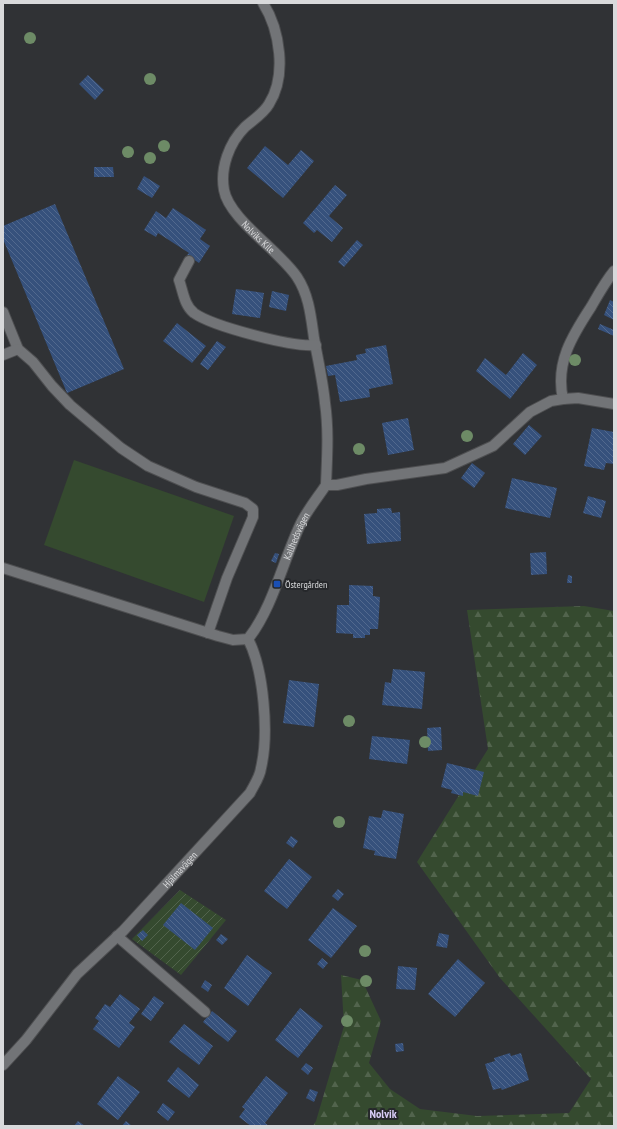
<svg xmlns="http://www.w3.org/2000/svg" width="617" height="1129" viewBox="0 0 617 1129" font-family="'PT Sans Narrow',sans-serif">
  <defs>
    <pattern id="forest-firs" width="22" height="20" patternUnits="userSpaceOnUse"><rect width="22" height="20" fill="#354a2f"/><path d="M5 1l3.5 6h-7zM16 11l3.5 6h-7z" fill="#52644d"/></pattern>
    <pattern id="garden-furrows" width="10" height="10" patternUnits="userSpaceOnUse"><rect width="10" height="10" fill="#354a2f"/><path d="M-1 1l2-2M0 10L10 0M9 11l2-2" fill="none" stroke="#52644d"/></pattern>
    <pattern id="building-back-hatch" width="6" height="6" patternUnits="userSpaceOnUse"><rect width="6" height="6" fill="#36517c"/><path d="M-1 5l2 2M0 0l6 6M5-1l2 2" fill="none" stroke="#52698e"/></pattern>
  </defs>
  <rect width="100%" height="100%" fill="#303235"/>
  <path fill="url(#forest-firs)" d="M 584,606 L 614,611 L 614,1126 L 313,1126 L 316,1121 L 344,1026 L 341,975 L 362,980 L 381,1021 L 369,1063 L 390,1089 L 420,1109 L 477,1116 L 569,1113 L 591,1079 L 500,978 L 417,862 L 488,749 L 467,610 Z"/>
  <path fill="url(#garden-furrows)" d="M 180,890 L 226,920 L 181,975 L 132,939 Z"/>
  <path fill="#354a2f" d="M 74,460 L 234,516 L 204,602 L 44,545 Z"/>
  <path fill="url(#building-back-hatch)" d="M 88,75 L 104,90 L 95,100 L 79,84 Z
    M 265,146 L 288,165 L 301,150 L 314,161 L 283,198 L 247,168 Z
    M 94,167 L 113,167 L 114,177 L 94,177 Z
    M 144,176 L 160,186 L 152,198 L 137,189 Z
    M 335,185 L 347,195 L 329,216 L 343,228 L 332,242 L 317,230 L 314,233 L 303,223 Z
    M 55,204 L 124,369 L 67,393 L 3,239 L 3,226 Z
    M 173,208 L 206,230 L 200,239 L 210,246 L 199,263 L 187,255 L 189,253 L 158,233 L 156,237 L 144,230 L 156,211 L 166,218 Z
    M 357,240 L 363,245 L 344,267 L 338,262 Z
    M 236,289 L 264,293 L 260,318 L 232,314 Z
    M 272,291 L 289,295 L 286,311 L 269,307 Z
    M 610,300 L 614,302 L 614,320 L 604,315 Z
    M 177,323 L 206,346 L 192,363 L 163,341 Z
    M 600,324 L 614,330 L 614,336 L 598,329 Z
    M 217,341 L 226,347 L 208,370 L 200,364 Z
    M 386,345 L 393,384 L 369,389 L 370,397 L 340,402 L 335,375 L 328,376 L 326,366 L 357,360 L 356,355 L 366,353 L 365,349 Z
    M 523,353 L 537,365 L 510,399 L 476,371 L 485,358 L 506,375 Z
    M 408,418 L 414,450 L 388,455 L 382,423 Z
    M 529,425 L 542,436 L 525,455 L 513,444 Z
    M 592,428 L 614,432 L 614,464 L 606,463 L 604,470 L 584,466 Z
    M 472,463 L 485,473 L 474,488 L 461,478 Z
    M 512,478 L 557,488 L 550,518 L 505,508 Z
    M 588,496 L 606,501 L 601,518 L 583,513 Z
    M 391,508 L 392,513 L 400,512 L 401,541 L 367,544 L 364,514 L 377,513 L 377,509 Z
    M 546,552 L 547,574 L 531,575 L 530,553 Z
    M 275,553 L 279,554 L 276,563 L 271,561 Z
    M 568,575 L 572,576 L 572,583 L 567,583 Z
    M 349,585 L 373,586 L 373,596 L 380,597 L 378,629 L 370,629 L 370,635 L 365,635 L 365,638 L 353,638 L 353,634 L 336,633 L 337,605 L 349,605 Z
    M 393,669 L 425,672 L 422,709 L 382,705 L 385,682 L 391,683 Z
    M 289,680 L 319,684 L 314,727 L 283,723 Z
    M 441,727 L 442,750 L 428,751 L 427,728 Z
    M 372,736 L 410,740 L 407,764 L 369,759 Z
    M 447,763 L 484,772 L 478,796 L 463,792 L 463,796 L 451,793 L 452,790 L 441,787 Z
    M 383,810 L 404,814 L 396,859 L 374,855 L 375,851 L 363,848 L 369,816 L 381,818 Z
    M 291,836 L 298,841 L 293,848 L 286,843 Z
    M 289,859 L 312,877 L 287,909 L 264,891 Z
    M 338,889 L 344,894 L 338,901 L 332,896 Z
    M 181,903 L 213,928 L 195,950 L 163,925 Z
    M 333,908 L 357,926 L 331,958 L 308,940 Z
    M 143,930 L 148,935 L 142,941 L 137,935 Z
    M 439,933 L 449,935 L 447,948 L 436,946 Z
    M 221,934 L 228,939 L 222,945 L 216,940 Z
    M 247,955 L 272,973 L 248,1006 L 224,988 Z
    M 322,958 L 328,963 L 323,969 L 317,964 Z
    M 458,959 L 485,983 L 455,1017 L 428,994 Z
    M 398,966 L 417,968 L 415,990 L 396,989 Z
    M 205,980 L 212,985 L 208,992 L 201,987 Z
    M 120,994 L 140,1009 L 129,1023 L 135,1027 L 119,1048 L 93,1029 L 99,1021 L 95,1018 L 105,1004 L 110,1007 Z
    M 154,996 L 164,1003 L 151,1021 L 141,1014 Z
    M 300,1008 L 323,1026 L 298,1058 L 275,1040 Z
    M 212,1011 L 237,1031 L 228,1042 L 203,1022 Z
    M 184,1024 L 213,1046 L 199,1065 L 169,1042 Z
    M 403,1043 L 404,1051 L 396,1052 L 395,1044 Z
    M 510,1053 L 511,1056 L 521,1053 L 529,1080 L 502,1090 L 501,1088 L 493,1090 L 485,1064 L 495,1061 L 494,1058 Z
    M 306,1063 L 313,1068 L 308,1075 L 301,1069 Z
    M 178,1067 L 199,1085 L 189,1098 L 167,1081 Z
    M 118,1076 L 140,1092 L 118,1120 L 97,1104 Z
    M 266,1076 L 288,1093 L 265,1123 L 269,1126 L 251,1126 L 239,1117 L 245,1109 L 242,1107 Z
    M 310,1089 L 318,1092 L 314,1102 L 306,1098 Z
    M 163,1103 L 175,1112 L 168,1121 L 157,1112 Z
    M 78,1121 L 85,1126 L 74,1126 Z
    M 126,1121 L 132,1126 L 122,1126 Z"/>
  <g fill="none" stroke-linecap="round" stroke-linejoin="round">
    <g stroke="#4e4f51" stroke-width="12">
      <g id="minor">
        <path id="s1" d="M 263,3 C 280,30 287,76 269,104 C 264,113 253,120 245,127 C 229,143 220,168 224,190 C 229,219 280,251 297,277 C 309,295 311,317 314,338 C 318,360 323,382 325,403 C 329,431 327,458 326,485"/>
        <path d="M 189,261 L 179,280 C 183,291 184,305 194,313 C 212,326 294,348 316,345"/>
        <path d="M 3,312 L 18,349 L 33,362 L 52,386 L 70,405 L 121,448 L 148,466 L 196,487 L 245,503 L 253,509 L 253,517 L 227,578 L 208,633"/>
        <path d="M 3,355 L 18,349"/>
        <path d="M 563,399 C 555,363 572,336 591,307 C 598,295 605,282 614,271"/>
        <path id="s2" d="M 3,568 L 218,636 L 233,640 L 248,639 C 273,608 284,557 302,521 C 309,508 318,497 326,485 L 337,485 L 366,479 L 445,468 L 493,446 L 530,412 L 551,401 L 563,399 L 578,398 L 614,404"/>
        <path d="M 117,936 L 205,1012"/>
        <path id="s3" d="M 3,1065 L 26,1040 L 77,974 L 123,931 L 250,793 C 254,785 260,777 261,768 C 269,734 264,670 248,639"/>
      </g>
    </g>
    <use href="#minor" stroke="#727477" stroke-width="10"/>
  </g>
  <g fill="#6d8b66">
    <circle cx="30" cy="38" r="6"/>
    <circle cx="150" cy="79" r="6"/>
    <circle cx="164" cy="146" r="6"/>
    <circle cx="128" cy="152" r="6"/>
    <circle cx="150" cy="158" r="6"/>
    <circle cx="575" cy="360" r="6"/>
    <circle cx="467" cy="436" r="6"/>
    <circle cx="359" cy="449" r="6"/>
    <circle cx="349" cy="721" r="6"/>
    <circle cx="425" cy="742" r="6"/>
    <circle cx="339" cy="822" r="6"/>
    <circle cx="365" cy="951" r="6"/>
    <circle cx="366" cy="981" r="6"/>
    <circle cx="347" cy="1021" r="6"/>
  </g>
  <rect fill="#1a4fb4" stroke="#26282b" stroke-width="1.5" x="273" y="580" width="8" height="8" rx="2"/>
  <g text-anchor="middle" stroke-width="4" stroke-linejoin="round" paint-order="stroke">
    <g font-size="10" fill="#d8d9db" stroke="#26282b">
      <text dy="4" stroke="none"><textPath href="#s1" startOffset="267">Nolviks Kile</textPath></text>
      <text dy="4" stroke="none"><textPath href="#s2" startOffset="370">Kallhedsvägen</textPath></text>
      <text dy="4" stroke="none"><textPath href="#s3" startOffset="264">Hjälmavägen</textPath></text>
    </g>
    <g font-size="10" fill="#d8d9db" stroke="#26282b" text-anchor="start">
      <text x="285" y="588">Östergården</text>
    </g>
    <g font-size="12" font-weight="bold" fill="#d9cdf8" stroke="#26282b">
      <text x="383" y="1118">Nolvik</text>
    </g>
  </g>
  <rect width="617" height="1129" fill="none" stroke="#d8d9db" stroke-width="8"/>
</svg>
